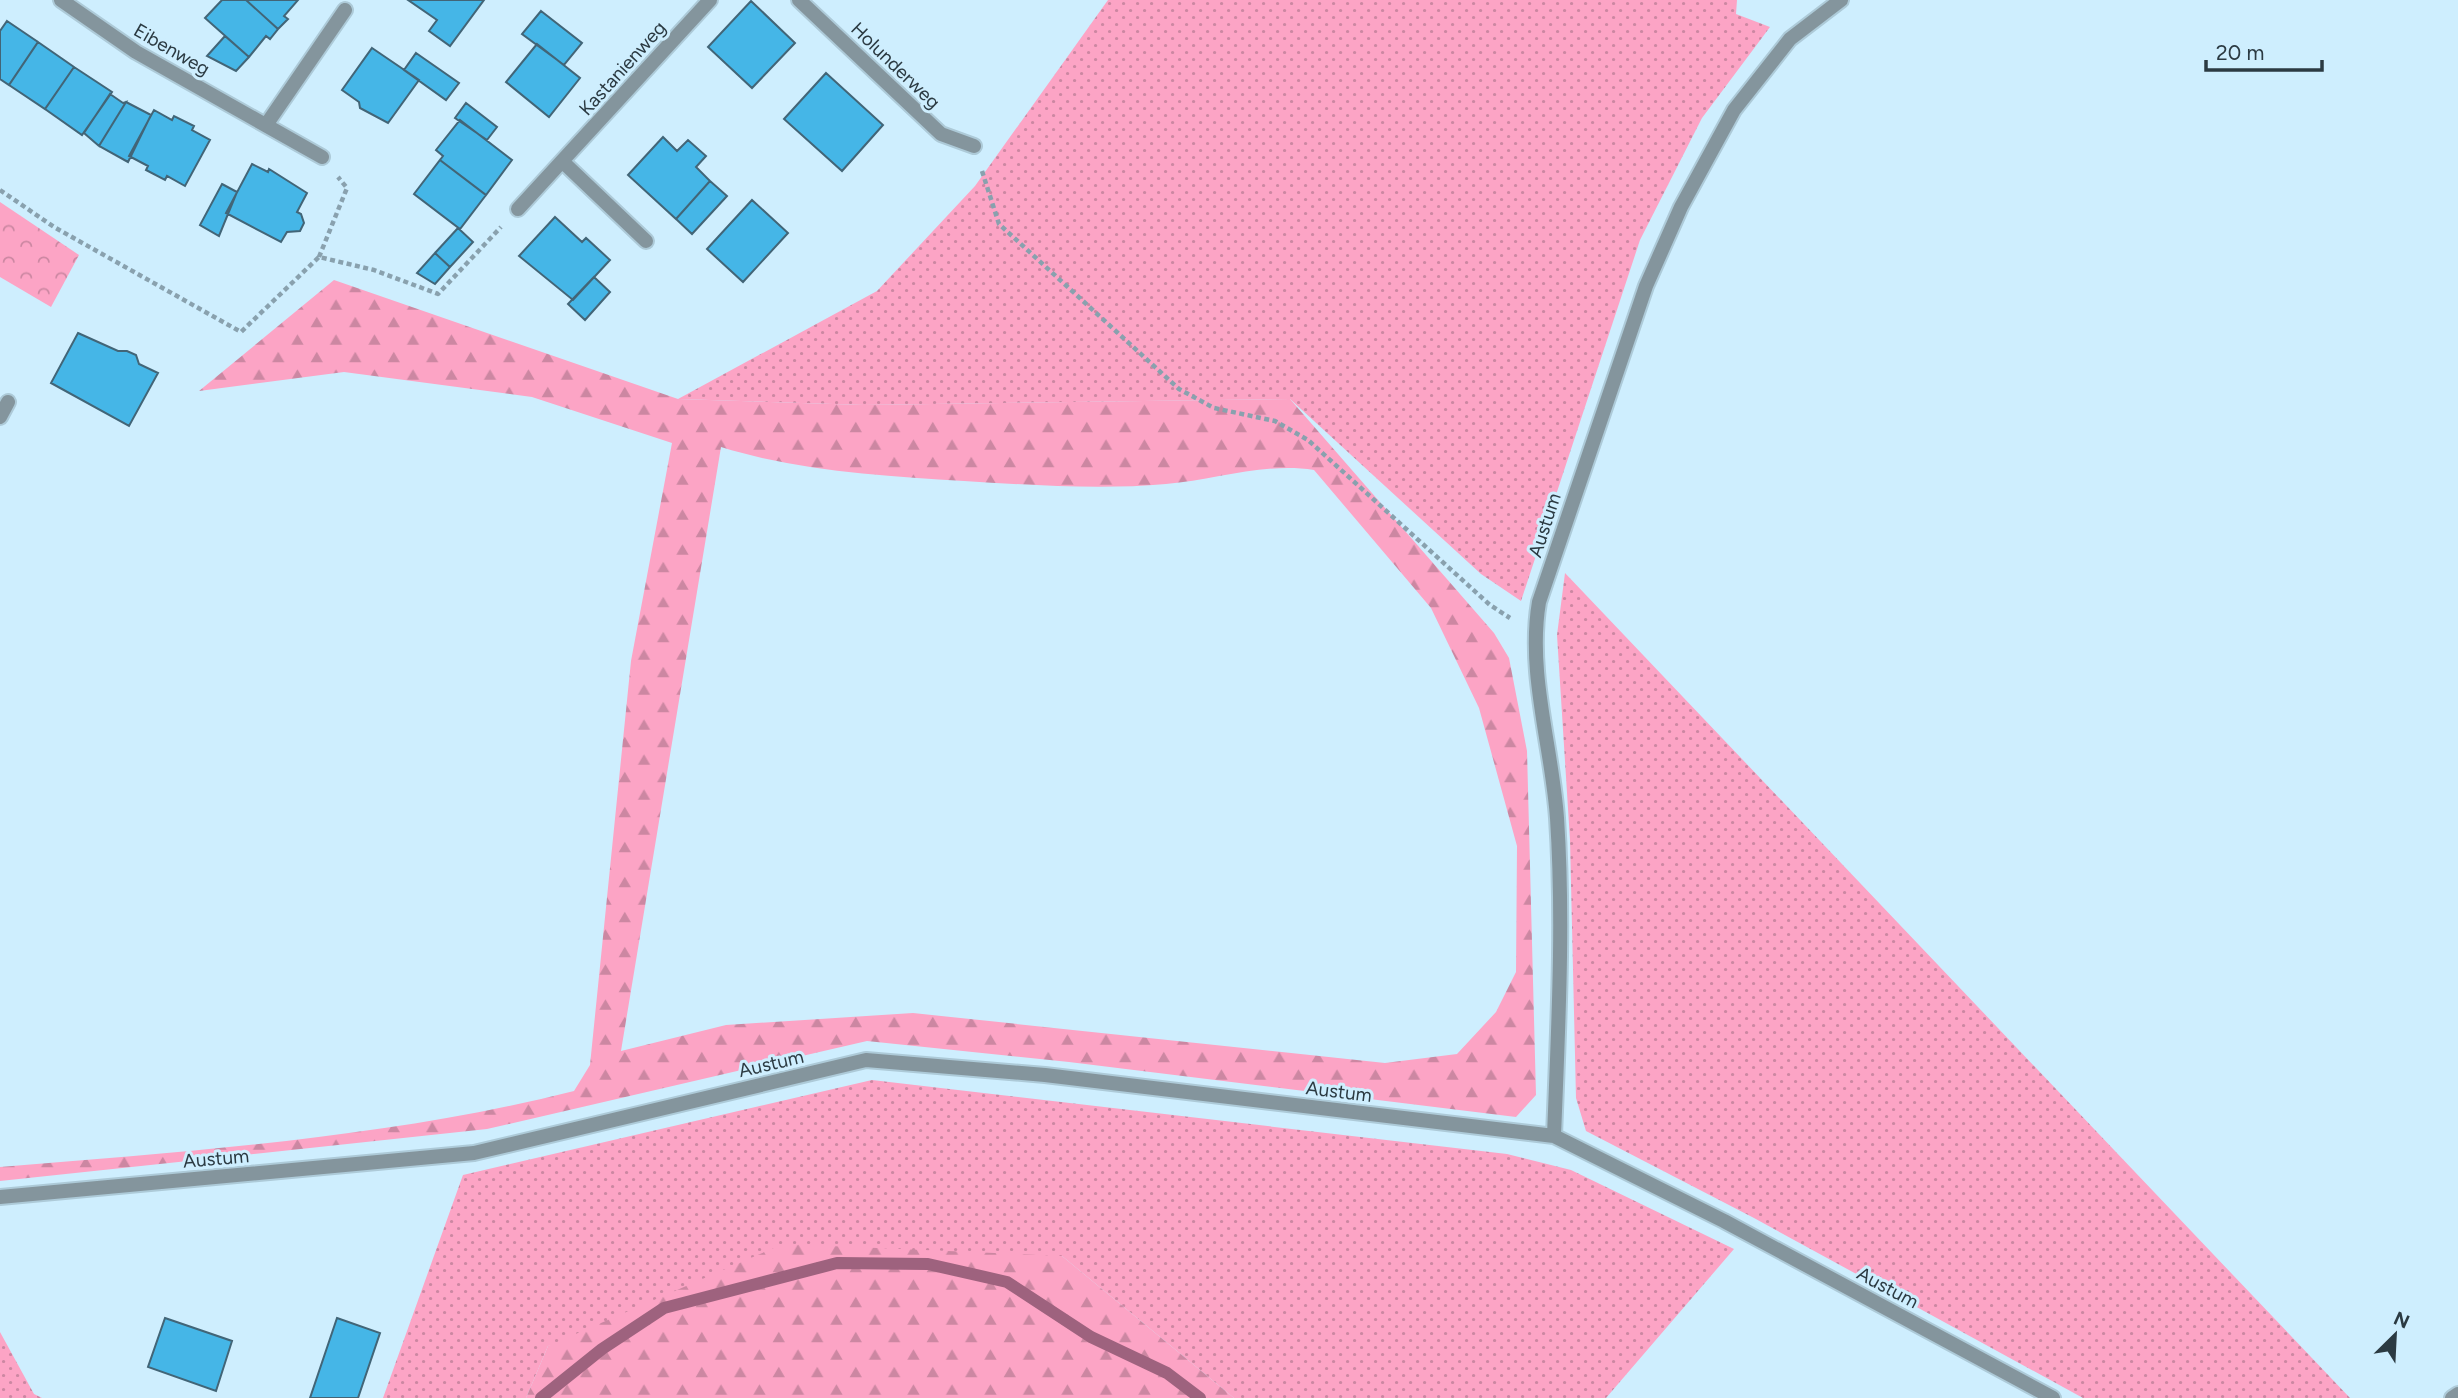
<svg xmlns="http://www.w3.org/2000/svg" width="2458" height="1398" viewBox="0 0 2458 1398" font-family="Figtree,sans-serif">
  <defs>
    <pattern id="grass-dots" width="8" height="8" patternUnits="userSpaceOnUse" patternTransform="scale(1.75)"><rect width="8" height="8" fill="#fca4c5"/><path d="M2 2h.1M6 6h.1" fill="none" stroke="#cc87a2" stroke-width="1.8" stroke-linecap="round"/></pattern>
    <pattern id="forest-firs" width="22" height="20" patternUnits="userSpaceOnUse" patternTransform="scale(1.75)"><rect width="22" height="20" fill="#fca4c5"/><path d="M5 1l3.5 6h-7zM16 11l3.5 6h-7z" fill="#cc87a2"/></pattern>
    <pattern id="park-crowns" width="20" height="18" patternUnits="userSpaceOnUse" patternTransform="scale(1.75)"><rect width="20" height="18" fill="#fca4c5"/><path d="M2 6a3 3 0 1 1 6 0M12 15a3 3 0 1 1 6 0" fill="none" stroke="#cc87a2"/></pattern>
  </defs>
  <rect width="100%" height="100%" fill="#ceeefe"/>
  <path fill="url(#grass-dots)" d="M 1108,0 L 1737,0 L 1736,14 L 1770,27 L 1702,118 L 1640,240 L 1521,601 L 1481,574 L 1290,399 L 864,405 L 678,399 L 877,291 L 975,186 Z
    M 1565,573 L 2350,1398 L 2083,1398 L 1754,1218 L 1586,1131 L 1576,1098 L 1570,840 L 1557,635 Z
    M 872,1080 L 1507,1154 L 1571,1170 L 1734,1249 L 1606,1398 L 1234,1398 L 1062,1256 L 548,1346 L 526,1398 L 383,1398 L 463,1175 Z
    M 0,1332 L 34,1394 L 42,1398 L 0,1398 Z"/>
  <path fill="url(#forest-firs)" fill-rule="evenodd" d="M 334,280 L 678,399 L 864,405 L 1290,399 L 1494,633 L 1509,658 L 1527,751 L 1536,1095 L 1516,1117 L 1069,1062 L 867,1041 L 487,1129 L 0,1181 L 0,1167 C 191,1151 387,1138 574,1091 L 590,1065 L 631,661 L 672,443 L 532,397 L 344,372 L 199,391 ZM 721,447 C 798,471 883,476 964,481 C 1030,485 1100,490 1166,484 C 1216,480 1265,462 1314,470 L 1431,608 L 1479,708 L 1517,846 L 1516,972 L 1496,1012 L 1457,1054 L 1385,1063 L 913,1013 L 726,1025 L 621,1051 Z
    M 783,1244 L 1062,1256 L 1234,1398 L 526,1398 L 548,1346 Z"/>
  <path fill="url(#park-crowns)" d="M 0,202 L 79,255 L 51,307 L 0,277 Z"/>
  <g fill="none" stroke-linecap="round" stroke-linejoin="round">
    <path stroke="#9e627e" stroke-width="12" d="M 541,1398 L 602,1349 L 664,1308 L 837,1263 L 928,1264 L 1007,1282 L 1091,1337 L 1167,1373 L 1200,1398"/>
  </g>
  <path fill="#45b6e7" stroke="#426577" stroke-width="2" d="M 222,0 L 246,0 L 278,29 L 270,39 L 266,36 L 249,57 L 205,18 Z
    M 246,0 L 298,0 L 284,16 L 288,19 L 278,29 Z
    M 408,0 L 484,0 L 450,46 L 429,31 L 437,20 Z
    M 751,1 L 795,43 L 752,88 L 708,47 Z
    M 541,11 L 582,43 L 564,65 L 522,34 Z
    M 7,21 L 38,42 L 9,85 L 0,79 L 0,31 Z
    M 225,36 L 249,57 L 236,71 L 207,56 Z
    M 38,42 L 74,67 L 45,109 L 9,85 Z
    M 537,44 L 580,78 L 549,117 L 506,82 Z
    M 372,48 L 419,80 L 388,123 L 360,108 L 359,102 L 342,90 Z
    M 416,53 L 459,83 L 446,100 L 404,70 Z
    M 74,67 L 112,92 L 82,135 L 45,109 Z
    M 826,73 L 883,125 L 842,171 L 784,119 Z
    M 110,94 L 123,103 L 126,102 L 99,146 L 84,133 Z
    M 126,102 L 151,115 L 128,162 L 99,146 Z
    M 466,103 L 497,127 L 487,140 L 455,118 Z
    M 154,110 L 172,120 L 174,116 L 194,126 L 192,130 L 210,140 L 185,186 L 167,176 L 165,180 L 146,170 L 148,166 L 129,156 Z
    M 460,120 L 512,160 L 486,195 L 440,160 L 443,156 L 436,150 Z
    M 663,137 L 677,151 L 688,140 L 706,156 L 696,167 L 710,181 L 676,219 L 628,175 Z
    M 440,160 L 486,195 L 460,229 L 414,194 Z
    M 252,164 L 268,172 L 269,169 L 307,193 L 297,212 L 301,214 L 304,223 L 300,231 L 287,232 L 281,242 L 226,213 Z
    M 710,181 L 727,196 L 692,234 L 676,219 Z
    M 222,184 L 237,192 L 219,236 L 200,225 Z
    M 752,200 L 788,233 L 743,282 L 707,249 Z
    M 555,217 L 582,242 L 586,238 L 610,260 L 573,300 L 519,256 Z
    M 458,228 L 473,242 L 450,267 L 435,253 Z
    M 435,253 L 450,267 L 435,284 L 417,273 Z
    M 594,277 L 610,292 L 585,320 L 568,304 Z
    M 78,333 L 118,351 L 127,351 L 136,355 L 139,364 L 158,373 L 129,426 L 51,383 Z
    M 165,1318 L 232,1341 L 216,1391 L 148,1367 Z
    M 337,1318 L 380,1333 L 358,1398 L 310,1398 Z"/>
  <g fill="none" stroke-linecap="round" stroke-linejoin="round">
    <g stroke="#adcad8" stroke-width="18">
      <path id="street" d="M 61,0 L 136,52 L 322,157
        M 799,0 L 941,134 L 974,146
        M 266,125 L 345,10
        M 563,162 L 646,241
        M 518,209 L 710,0
        M 0,417 L 8,402
        M 1554,1136 C 1558,1031 1564,924 1557,818 C 1552,747 1527,673 1539,602 L 1646,286 L 1681,207 L 1734,110 L 1790,39 L 1841,0
        M 0,1197 L 474,1153 L 866,1060 L 1045,1075 L 1554,1136 L 1724,1221 L 2053,1398
        M 2452,1398 L 2458,1394"/>
    </g>
    <path stroke="#89a1ae" stroke-width="4.5" stroke-dasharray="5 3.5" stroke-linecap="butt" d="M 982,171 L 999,224 L 1179,389 L 1214,408 L 1275,421 L 1308,440 L 1490,605 L 1510,618
      M 0,190 L 54,227 L 241,332 L 319,257 L 374,270 L 438,294 L 501,227
      M 319,257 L 347,188 L 338,177"/>
    <use href="#street" stroke="#84959d" stroke-width="14"/>
  </g>
  <g text-anchor="middle" stroke-width="6" stroke-linejoin="round" paint-order="stroke">
    <g font-size="19" fill="#2b3a42" stroke="#ceeefe">
      <text transform="translate(172 49) rotate(30)" y="7">Eibenweg</text>
      <text transform="translate(896 65) rotate(44)" y="7">Holunderweg</text>
      <text transform="translate(622 68) rotate(-48)" y="7">Kastanienweg</text>
      <text transform="translate(1544 525) rotate(-72)" y="7">Austum</text>
      <text transform="translate(771 1063) rotate(-13)" y="7">Austum</text>
      <text transform="translate(1339 1091) rotate(7)" y="7">Austum</text>
      <text transform="translate(216 1158) rotate(-5)" y="7">Austum</text>
      <text transform="translate(1888 1287) rotate(28)" y="7">Austum</text>
    </g>
  </g>
  <g transform="translate(2395 1335) rotate(24)" stroke="#ceeefe" stroke-width="5" paint-order="stroke">
  <path d="M0-5L12 26L0 18L-12 26Z" fill="#2b3a42"/>
  <text y="-10" font-size="19" font-weight="bold" text-anchor="middle" fill="#2b3a42">N</text>
  </g>
  <path d="M2206 60v10h116v-10" fill="none" stroke="#2b3a42" stroke-width="3.5"/>
  <text x="2216" y="60" font-size="21" fill="#2b3a42" stroke="#ceeefe" stroke-width="5" paint-order="stroke">20 m</text>
</svg>
